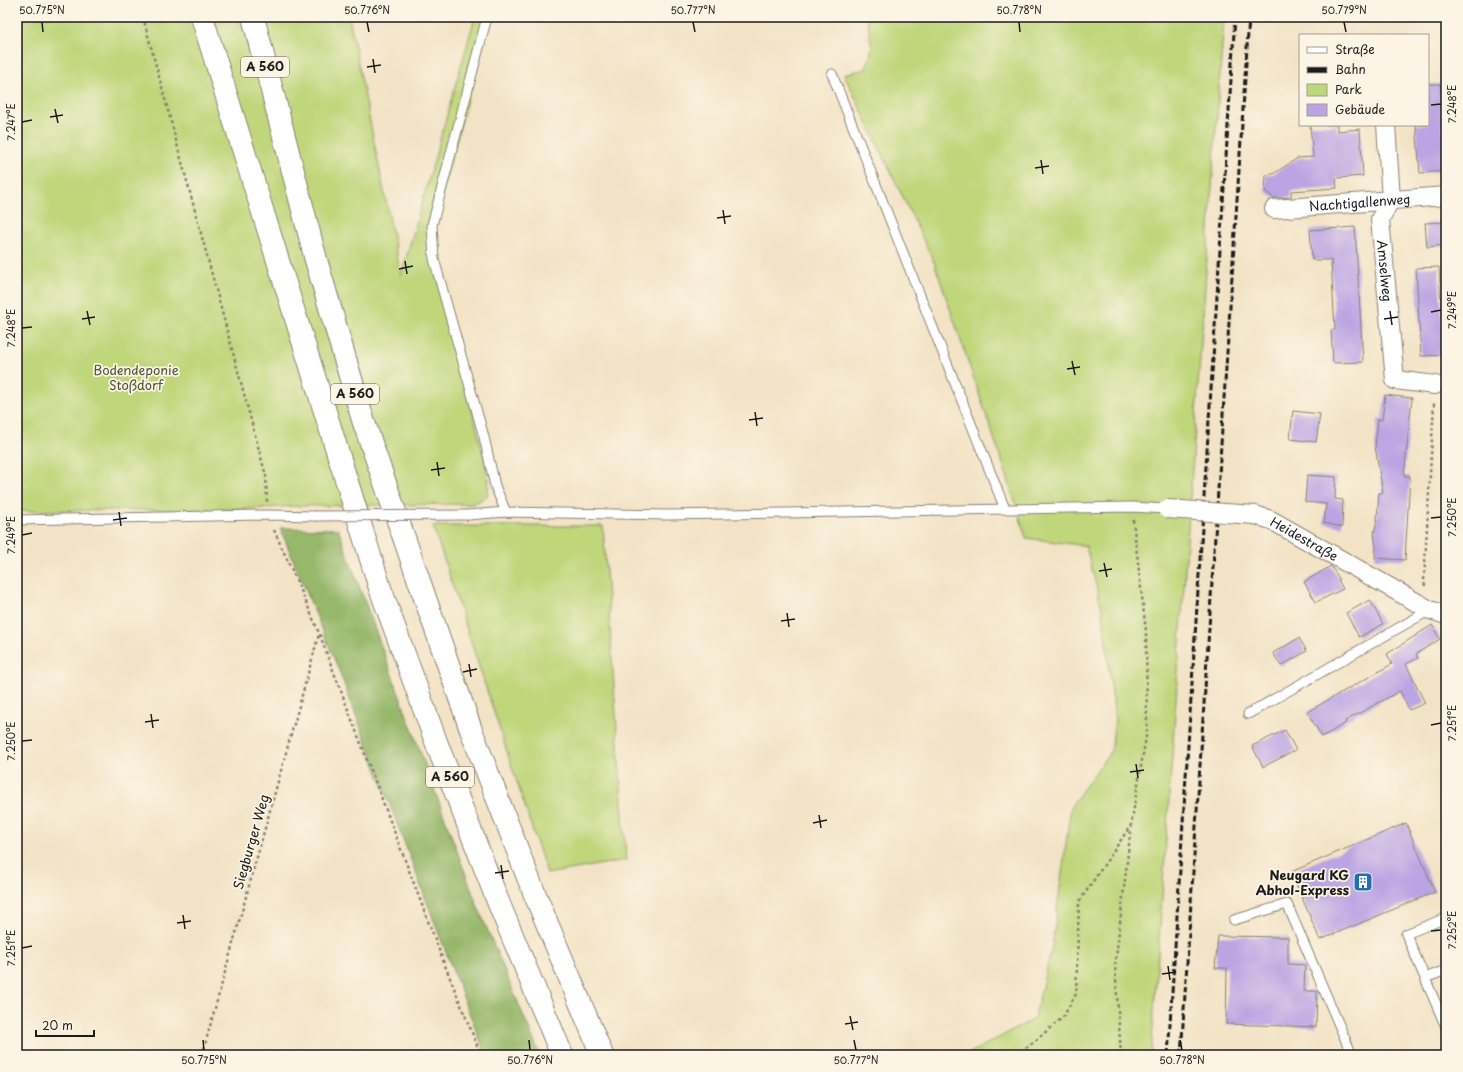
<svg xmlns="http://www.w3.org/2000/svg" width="1463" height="1072" viewBox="0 0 1463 1072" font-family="'Playpen Sans',sans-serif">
  <rect width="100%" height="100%" fill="#fcf5e5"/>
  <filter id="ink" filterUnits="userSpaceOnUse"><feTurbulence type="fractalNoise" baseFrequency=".025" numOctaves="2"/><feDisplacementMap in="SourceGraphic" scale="8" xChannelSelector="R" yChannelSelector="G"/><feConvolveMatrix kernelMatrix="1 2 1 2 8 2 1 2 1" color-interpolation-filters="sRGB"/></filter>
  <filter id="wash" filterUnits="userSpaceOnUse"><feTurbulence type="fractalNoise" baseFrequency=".012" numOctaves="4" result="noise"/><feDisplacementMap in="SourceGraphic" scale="16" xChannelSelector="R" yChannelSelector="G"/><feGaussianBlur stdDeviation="0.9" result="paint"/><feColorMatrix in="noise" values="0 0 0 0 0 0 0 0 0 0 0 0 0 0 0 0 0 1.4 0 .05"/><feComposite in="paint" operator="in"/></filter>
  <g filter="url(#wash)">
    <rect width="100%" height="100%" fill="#f3e3c6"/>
    <path fill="#bfd67a" stroke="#6e794b" d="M 17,17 L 349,17 L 401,276 L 475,17 L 489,17 L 434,225 L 436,259 L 489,479 L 487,496 L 473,504 L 299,506 L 246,509 L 17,511 Z
      M 867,17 L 1224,17 L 1151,1055 L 966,1055 L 1034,1019 L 1052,947 L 1071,806 L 1111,751 L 1115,718 L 1102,609 L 1086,546 L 1026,538 L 1007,476 L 934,262 L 844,74 L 866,69 L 872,49 Z
      M 433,526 L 603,526 L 626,860 L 547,874 Z"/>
    <path fill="#97b76a" stroke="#5a6a43" d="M 280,528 L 338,529 L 477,905 L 540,1055 L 486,1055 L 466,1005 L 338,668 Z"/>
    <g id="blocks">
      <path fill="#baa4e3" d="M 1428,84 L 1440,84 L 1444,145 L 1446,145 L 1446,171 L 1420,173 L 1416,125 L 1428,125 Z
        M 1310,125 L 1337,125 L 1337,131 L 1360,129 L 1363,176 L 1336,178 L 1337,188 L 1291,191 L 1291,197 L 1274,198 L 1265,191 L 1266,175 L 1273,174 L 1298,158 L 1313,157 Z
        M 1446,222 L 1446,245 L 1427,247 L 1425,223 Z
        M 1355,227 L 1363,362 L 1333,363 L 1331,330 L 1335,330 L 1331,260 L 1312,260 L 1310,230 Z
        M 1439,267 L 1442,323 L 1445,323 L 1446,355 L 1421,356 L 1416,268 Z
        M 1385,395 L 1412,398 L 1404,476 L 1410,476 L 1405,560 L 1375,558 L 1376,547 L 1374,533 L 1377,520 L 1379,493 L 1383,493 L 1375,446 L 1378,419 L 1382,420 Z
        M 1293,411 L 1320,414 L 1316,442 L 1290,439 Z
        M 1307,475 L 1336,477 L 1335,499 L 1343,500 L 1342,527 L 1324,523 L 1326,504 L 1305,502 Z
        M 1331,566 L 1340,580 L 1338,580 L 1343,589 L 1316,602 L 1304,582 Z
        M 1370,600 L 1383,624 L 1359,637 L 1346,613 Z
        M 1432,625 L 1440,639 L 1416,654 L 1418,658 L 1406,664 L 1425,703 L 1409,710 L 1400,691 L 1345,721 L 1346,723 L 1322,737 L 1307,712 L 1392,664 L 1387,654 Z
        M 1299,638 L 1307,651 L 1281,666 L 1273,653 Z
        M 1285,730 L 1296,750 L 1263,767 L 1252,746 Z
        M 1406,823 L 1435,892 L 1320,940 L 1291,872 Z
        M 1218,936 L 1288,937 L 1288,964 L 1305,965 L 1304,991 L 1317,991 L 1316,1027 L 1226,1024 L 1227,968 L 1215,968 Z"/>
    </g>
  </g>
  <g filter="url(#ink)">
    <use href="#blocks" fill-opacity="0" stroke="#888071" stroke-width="1"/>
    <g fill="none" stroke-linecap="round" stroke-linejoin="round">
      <g stroke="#888071" stroke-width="11">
        <path id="lane" d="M 487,17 L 432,225 L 434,259 L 484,437 L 495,486 L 506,512
          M 832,74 L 1005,509
          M 468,515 L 506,512 L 668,515 L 1131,507 L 1167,509
          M 17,520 L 267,515 L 314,516
          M 1248,714 L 1430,610
          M 1446,918 L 1406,934 L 1446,1027
          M 1234,920 L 1287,904 L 1352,1055
          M 1425,978 L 1446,970"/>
      </g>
      <g stroke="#888071" stroke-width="20">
        <g id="street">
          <path id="s1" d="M 1386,125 L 1391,199 L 1380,219 L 1395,380 L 1435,385"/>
          <path id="s2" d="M 1274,209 L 1446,196"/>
          <path id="s3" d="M 1255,515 L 1271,520 L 1430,610 L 1446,615"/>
        </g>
      </g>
      <g stroke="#888071" stroke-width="24">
        <path id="highway" d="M 202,17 L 380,588 L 438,747 L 499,904 L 562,1055
          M 253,17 L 316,260 L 363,420 L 471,730 L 531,885 L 602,1055"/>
      </g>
      <path stroke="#888071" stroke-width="2.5" stroke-dasharray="3 3" stroke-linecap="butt" d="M 143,17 L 266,476 L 267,502
        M 274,530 L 303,595 L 319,633 L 444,963 L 481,1055
        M 1425,586 L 1424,581 L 1434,403
        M 202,1055 L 319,634
        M 1016,1055 L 1034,1042 L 1063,1017 L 1076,994 L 1079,902 L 1131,825 L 1147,731 L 1146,631 L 1133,520
        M 1121,1055 L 1115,966 L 1131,827"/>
      <use href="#lane" stroke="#fff" stroke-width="9"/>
      <use href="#street" stroke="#fff" stroke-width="18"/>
      <use href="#highway" stroke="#fff" stroke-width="22"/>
      <path stroke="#1c1c1c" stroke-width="3" stroke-dasharray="6 3" stroke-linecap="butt" d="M 1168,1055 L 1235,17
        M 1181,1055 L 1249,17"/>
      <g stroke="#888071" stroke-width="11" stroke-linecap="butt">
        <path id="lane-bridge" d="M 314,516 L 468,515"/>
      </g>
      <g stroke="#888071" stroke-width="20" stroke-linecap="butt">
        <path id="street-bridge" d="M 1167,509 L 1255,515"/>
      </g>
      <use href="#lane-bridge" stroke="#fff" stroke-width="9"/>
      <use href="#street-bridge" stroke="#fff" stroke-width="18"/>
    </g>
  </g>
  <path fill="none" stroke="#1c1c1c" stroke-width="1.5" d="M 42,22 L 43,32M 367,22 L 369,32M 693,22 L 695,32M 1019,22 L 1020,32M 1344,22 L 1346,32M 373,59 L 375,73M 367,67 L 381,65M 1431,105 L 1441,104M 55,109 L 58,123M 50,117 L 63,115M 22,122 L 32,120M 1041,160 L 1043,174M 1035,168 L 1049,166M 723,210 L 725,224M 717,218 L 731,216M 405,261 L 407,274M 399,269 L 413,266M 87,311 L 90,325M 1390,311 L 1392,325M 1431,312 L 1441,310M 82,319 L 95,317M 1384,319 L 1398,317M 22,328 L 32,327M 1072,361 L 1075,375M 1067,369 L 1080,367M 755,412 L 757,426M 749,420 L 763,418M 437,462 L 439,476M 431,470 L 445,468M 119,512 L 121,526M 1431,518 L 1441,517M 113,520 L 127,518M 22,535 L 32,533M 1104,563 L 1107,577M 1099,571 L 1112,569M 787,613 L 789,627M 781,621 L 795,619M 469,664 L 471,677M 463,672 L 477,669M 151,714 L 153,728M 145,722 L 159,720M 1431,725 L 1441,723M 22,741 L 32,740M 1136,764 L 1138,778M 1130,772 L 1144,770M 819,815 L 821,828M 813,823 L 827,820M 501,865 L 503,879M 495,873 L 509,871M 183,915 L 185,929M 177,923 L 191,921M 1431,931 L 1441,930M 22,948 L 32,946M 1168,966 L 1170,980M 1162,974 L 1176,972M 850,1016 L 853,1030M 845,1024 L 858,1022M 203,1040 L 204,1050M 529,1040 L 530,1050M 854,1040 L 856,1050M 1180,1040 L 1182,1050"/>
  <defs>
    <g id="building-square" transform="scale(1)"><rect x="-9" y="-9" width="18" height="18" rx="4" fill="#1f6fb2" stroke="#fcf5e5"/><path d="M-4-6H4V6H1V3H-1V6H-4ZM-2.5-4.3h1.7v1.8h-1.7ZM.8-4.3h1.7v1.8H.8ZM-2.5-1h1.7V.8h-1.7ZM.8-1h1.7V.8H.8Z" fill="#fff"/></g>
  </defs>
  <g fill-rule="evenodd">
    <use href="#building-square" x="1363" y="882"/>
  </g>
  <g text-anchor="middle" stroke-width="3.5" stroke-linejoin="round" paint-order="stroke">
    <g fill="#fcf5e5" stroke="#5f5d58" stroke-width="1">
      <rect x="241" y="57" width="48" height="20" rx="3"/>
      <rect x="331" y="384" width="48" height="20" rx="3"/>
      <rect x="426" y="767" width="48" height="20" rx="3"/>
    </g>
    <g font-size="12" font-weight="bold" fill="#1c1c1c">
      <text x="265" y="71">A 560</text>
      <text x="355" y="398">A 560</text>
      <text x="450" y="781">A 560</text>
    </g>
    <g font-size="13" fill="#1c1c1c" stroke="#fcf5e5">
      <text dy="5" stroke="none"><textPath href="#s2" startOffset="86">Nachtigallenweg</textPath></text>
      <text dy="5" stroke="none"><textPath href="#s1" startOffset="149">Amselweg</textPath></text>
      <text dy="5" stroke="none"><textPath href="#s3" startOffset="55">Heidestraße</textPath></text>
      <text transform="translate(251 842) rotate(-74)" y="5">Siegburger Weg</text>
    </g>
    <g font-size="13" fill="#4d5438" stroke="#fcf5e5">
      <text x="136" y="375">Bodendeponie<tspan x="136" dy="15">Stoßdorf</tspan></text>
    </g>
    <g font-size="13" font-weight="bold" fill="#1c1c1c" stroke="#fcf5e5" text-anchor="end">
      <text x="1349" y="880">Neugard KG<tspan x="1349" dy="15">Abhol-Express</tspan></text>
    </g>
  </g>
  <rect width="1463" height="1072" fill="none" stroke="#fcf5e5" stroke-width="44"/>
  <rect x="1299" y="34" width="130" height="92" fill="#fcf5e5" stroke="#a29e95"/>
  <rect x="1307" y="47" width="20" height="6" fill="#ffffff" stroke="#a29e95"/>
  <text x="1335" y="54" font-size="12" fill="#1c1c1c">Straße</text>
  <rect x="1307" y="67" width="20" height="6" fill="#1c1c1c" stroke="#a29e95"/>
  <text x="1335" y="74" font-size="12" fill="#1c1c1c">Bahn</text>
  <rect x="1307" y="84" width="20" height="12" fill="#bfd67a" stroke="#a29e95"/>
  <text x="1335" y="94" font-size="12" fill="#1c1c1c">Park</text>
  <rect x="1307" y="104" width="20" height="12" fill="#baa4e3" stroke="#a29e95"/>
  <text x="1335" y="114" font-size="12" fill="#1c1c1c">Gebäude</text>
  <path d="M36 1030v6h58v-6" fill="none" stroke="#1c1c1c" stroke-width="2"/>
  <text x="42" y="1030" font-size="12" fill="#1c1c1c" stroke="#fcf5e5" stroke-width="3" paint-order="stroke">20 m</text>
  <rect x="22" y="22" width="1419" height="1028" fill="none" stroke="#1c1c1c" stroke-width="1.5"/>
  <g font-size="10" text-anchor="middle" fill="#1c1c1c">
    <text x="42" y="14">50.775°N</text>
    <text x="367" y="14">50.776°N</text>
    <text x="693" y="14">50.777°N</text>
    <text x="1019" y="14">50.778°N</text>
    <text x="1344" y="14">50.779°N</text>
    <text transform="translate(1452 104) rotate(-90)" y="4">7.248°E</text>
    <text transform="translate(11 122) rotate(-90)" y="4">7.247°E</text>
    <text transform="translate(1452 310) rotate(-90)" y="4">7.249°E</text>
    <text transform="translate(11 328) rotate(-90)" y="4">7.248°E</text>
    <text transform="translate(1452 517) rotate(-90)" y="4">7.250°E</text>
    <text transform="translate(11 535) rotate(-90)" y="4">7.249°E</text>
    <text transform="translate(1452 723) rotate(-90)" y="4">7.251°E</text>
    <text transform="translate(11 741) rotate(-90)" y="4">7.250°E</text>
    <text transform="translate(1452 930) rotate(-90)" y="4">7.252°E</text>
    <text transform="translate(11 948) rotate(-90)" y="4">7.251°E</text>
    <text x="204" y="1064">50.775°N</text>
    <text x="530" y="1064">50.776°N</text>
    <text x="856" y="1064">50.777°N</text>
    <text x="1182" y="1064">50.778°N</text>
  </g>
</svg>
